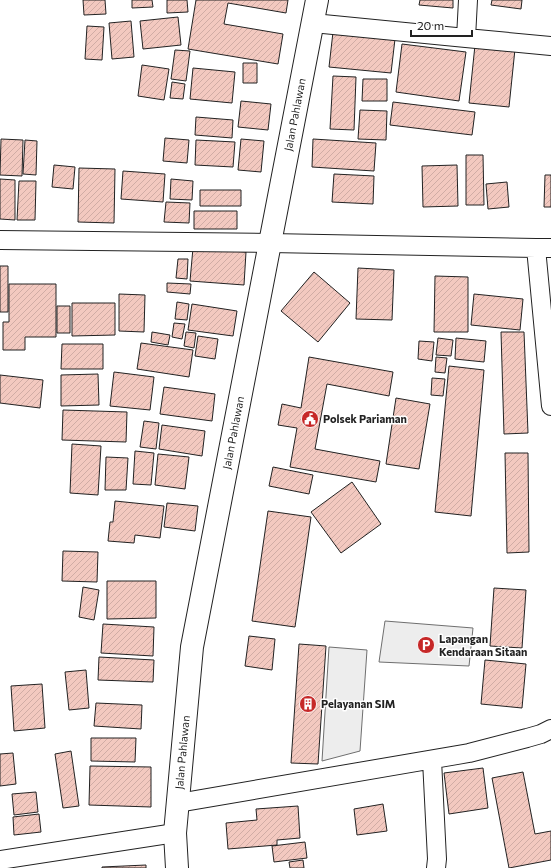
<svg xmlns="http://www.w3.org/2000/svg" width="551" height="868" viewBox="0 0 551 868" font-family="Commissioner,sans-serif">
  <defs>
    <pattern id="building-hatch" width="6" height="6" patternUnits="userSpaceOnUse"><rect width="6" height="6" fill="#f3c9c0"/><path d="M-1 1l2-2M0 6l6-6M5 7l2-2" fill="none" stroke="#d0aca5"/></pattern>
  </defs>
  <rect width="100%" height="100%" fill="#fff"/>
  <path fill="#ededed" stroke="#6f6f6f" d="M 385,621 L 473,628 L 469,666 L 379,662 Z
    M 329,647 L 367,650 L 360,751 L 322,761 Z"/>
  <path fill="url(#building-hatch)" stroke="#222" d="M 83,0 L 105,0 L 106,14 L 84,15 Z
    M 132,0 L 152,0 L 153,7 L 132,8 Z
    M 167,0 L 187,0 L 188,12 L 167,13 Z
    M 196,0 L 288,0 L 286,13 L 228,3 L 224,24 L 283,34 L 278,64 L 188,49 Z
    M 420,0 L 453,0 L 453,8 L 419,5 Z
    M 492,0 L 522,0 L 521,9 L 491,5 Z
    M 178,17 L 181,45 L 143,49 L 140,21 Z
    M 131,21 L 134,57 L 112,59 L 109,23 Z
    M 87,26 L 104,27 L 102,60 L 85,59 Z
    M 333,32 L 395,39 L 391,73 L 329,67 Z
    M 402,44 L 466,52 L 459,101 L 396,92 Z
    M 475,45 L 515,49 L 509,107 L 469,103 Z
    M 175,50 L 190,51 L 186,81 L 171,79 Z
    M 243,63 L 257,63 L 257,83 L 243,83 Z
    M 142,65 L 169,69 L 164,100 L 138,96 Z
    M 193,68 L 235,72 L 232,103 L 190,99 Z
    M 333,76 L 356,77 L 354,130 L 330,129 Z
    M 363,79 L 387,79 L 387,101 L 362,101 Z
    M 172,82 L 185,84 L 183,99 L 170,98 Z
    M 241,101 L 271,104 L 268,130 L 238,127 Z
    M 393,102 L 475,112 L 472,135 L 390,125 Z
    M 360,110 L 387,111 L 386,140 L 358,139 Z
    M 196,117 L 233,120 L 232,138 L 195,135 Z
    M 165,138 L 189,140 L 187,163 L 163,161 Z
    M 1,139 L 23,140 L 22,176 L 0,175 Z
    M 241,139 L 264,141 L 261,172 L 238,170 Z
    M 313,139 L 376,143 L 374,171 L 312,167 Z
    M 25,140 L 37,141 L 36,175 L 23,174 Z
    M 196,140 L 235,142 L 233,167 L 195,165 Z
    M 466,155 L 483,155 L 484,205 L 466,205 Z
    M 54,165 L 75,167 L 73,189 L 52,187 Z
    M 457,165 L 458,206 L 423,207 L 422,166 Z
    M 79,168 L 115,169 L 114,223 L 78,222 Z
    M 123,171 L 165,174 L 163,202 L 121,199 Z
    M 334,174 L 374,176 L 373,204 L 332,202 Z
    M 545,175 L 551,175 L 551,207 L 544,207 Z
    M 0,179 L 15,180 L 15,220 L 0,219 Z
    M 171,179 L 193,181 L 192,200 L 170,199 Z
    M 19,181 L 36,181 L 35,220 L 17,220 Z
    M 507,182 L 509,207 L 488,209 L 486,184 Z
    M 200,190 L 241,190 L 241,206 L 200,206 Z
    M 166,202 L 190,203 L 189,223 L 164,222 Z
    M 194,211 L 237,211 L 237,229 L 194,229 Z
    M 193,248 L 246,252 L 244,285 L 190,281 Z
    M 178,259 L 188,259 L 187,279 L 176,278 Z
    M 0,266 L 8,266 L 8,312 L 0,312 Z
    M 358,268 L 394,270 L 392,320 L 356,319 Z
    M 314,272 L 350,303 L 318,342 L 281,311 Z
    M 435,276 L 468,277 L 468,332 L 434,332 Z
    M 167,283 L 191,284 L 190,294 L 167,292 Z
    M 9,284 L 56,284 L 56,337 L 25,337 L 25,350 L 3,350 L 3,322 L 9,322 Z
    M 119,294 L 145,295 L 144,332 L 119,331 Z
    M 474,294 L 523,299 L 520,330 L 471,325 Z
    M 177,302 L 189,304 L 187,320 L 175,319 Z
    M 72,303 L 115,303 L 115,335 L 72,336 Z
    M 192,304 L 237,311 L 233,336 L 188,330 Z
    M 57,306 L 70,306 L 70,333 L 57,333 Z
    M 174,323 L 185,324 L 182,339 L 172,337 Z
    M 152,332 L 170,335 L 168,345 L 151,342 Z
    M 186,332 L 196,333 L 194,348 L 184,346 Z
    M 501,332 L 524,332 L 528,433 L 504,434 Z
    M 198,336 L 218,339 L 215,359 L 195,356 Z
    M 438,338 L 453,340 L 451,356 L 436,355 Z
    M 456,338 L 486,341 L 484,362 L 455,359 Z
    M 419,341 L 434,342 L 432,361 L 418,359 Z
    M 141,343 L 193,350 L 189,377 L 137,369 Z
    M 62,344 L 103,344 L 103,369 L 61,369 Z
    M 309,357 L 393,372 L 389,396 L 327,384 L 315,449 L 380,461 L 376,482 L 290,467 L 297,428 L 278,425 L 282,404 L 301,408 Z
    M 436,357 L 447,358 L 445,373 L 435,372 Z
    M 449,366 L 484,370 L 471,516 L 435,512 Z
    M 114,372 L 154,377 L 150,410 L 110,406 Z
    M 98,374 L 99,405 L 61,406 L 61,375 Z
    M 0,375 L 43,380 L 40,408 L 0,403 Z
    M 432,378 L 445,379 L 443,396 L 431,395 Z
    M 164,387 L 215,394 L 212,421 L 160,414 Z
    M 396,398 L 430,404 L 419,469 L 386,464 Z
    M 63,410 L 127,412 L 126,442 L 62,440 Z
    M 144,421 L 159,423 L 156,449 L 140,447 Z
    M 162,425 L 205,431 L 202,456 L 159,449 Z
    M 72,444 L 101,446 L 98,495 L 70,493 Z
    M 135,451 L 154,453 L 151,485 L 133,484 Z
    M 505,453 L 528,453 L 529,552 L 507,553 Z
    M 158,454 L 189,457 L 185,489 L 155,485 Z
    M 106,457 L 128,458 L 126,490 L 105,490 Z
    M 273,467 L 313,475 L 309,494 L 269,486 Z
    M 352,482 L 381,524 L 341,553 L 311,512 Z
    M 115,501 L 164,506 L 160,538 L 135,535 L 134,543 L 108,541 L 110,522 L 113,522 Z
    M 167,503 L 198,506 L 195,531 L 164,527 Z
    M 268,511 L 311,517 L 295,627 L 252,621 Z
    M 63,551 L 98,552 L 97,582 L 62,581 Z
    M 107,581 L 156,581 L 156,618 L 107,619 Z
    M 83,587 L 99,590 L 94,620 L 79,617 Z
    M 494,588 L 526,590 L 522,648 L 490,646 Z
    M 103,624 L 154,627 L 153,656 L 101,653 Z
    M 249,636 L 275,639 L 272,670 L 245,666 Z
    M 299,644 L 326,646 L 318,764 L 291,763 Z
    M 99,657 L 154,660 L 153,682 L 98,680 Z
    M 485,660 L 526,664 L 522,708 L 481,704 Z
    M 86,670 L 89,708 L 69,710 L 65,672 Z
    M 42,684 L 45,728 L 14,731 L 11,686 Z
    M 96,703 L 142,705 L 141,729 L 94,726 Z
    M 91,738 L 136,738 L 135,762 L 91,761 Z
    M 71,751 L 79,806 L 63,808 L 55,754 Z
    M 13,753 L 16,784 L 0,786 L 0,754 Z
    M 90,766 L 151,767 L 151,807 L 89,805 Z
    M 483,768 L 488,808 L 449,814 L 444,773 Z
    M 523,772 L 535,834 L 551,831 L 551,860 L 509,868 L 492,778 Z
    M 36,792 L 38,812 L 14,815 L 12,794 Z
    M 383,804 L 387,831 L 357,835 L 354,809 Z
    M 298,806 L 300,838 L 277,840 L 277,845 L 228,849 L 226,823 L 257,820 L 256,809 Z
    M 39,814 L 41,832 L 14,835 L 13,817 Z
    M 305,842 L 307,858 L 274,862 L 272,846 Z
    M 303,860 L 304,868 L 290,868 L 289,862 Z
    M 146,865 L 146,868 L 102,868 L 102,867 Z"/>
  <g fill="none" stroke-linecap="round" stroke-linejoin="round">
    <g stroke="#222" stroke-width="20">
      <path id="minor" d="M 313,23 L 466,38 L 551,46
        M 466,38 L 468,0
        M 0,240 L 270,243 L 536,248 L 551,248
        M 536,248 L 551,406
        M 432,760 L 437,859 L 436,868
        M 178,803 L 469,753 L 527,738 L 541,734 L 551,729
        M 0,860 L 175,833"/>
    </g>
    <g stroke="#222" stroke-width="24">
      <g id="tertiary">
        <path id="s1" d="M 177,868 L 175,833 L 192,647 L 270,243 L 317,0"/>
      </g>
    </g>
    <use href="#minor" stroke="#fff" stroke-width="18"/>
    <use href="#tertiary" stroke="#fff" stroke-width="22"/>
  </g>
  <defs>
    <g id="civic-disc" transform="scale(0.9)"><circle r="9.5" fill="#c62828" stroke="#fff"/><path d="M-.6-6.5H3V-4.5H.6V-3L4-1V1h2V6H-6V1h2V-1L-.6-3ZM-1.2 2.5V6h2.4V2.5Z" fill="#fff"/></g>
    <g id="parking-disc" transform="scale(0.9)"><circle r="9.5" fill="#c62828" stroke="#fff"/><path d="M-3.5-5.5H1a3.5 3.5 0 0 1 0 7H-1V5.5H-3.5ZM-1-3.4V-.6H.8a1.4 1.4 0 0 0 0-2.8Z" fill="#fff"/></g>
    <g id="building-disc" transform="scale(0.9)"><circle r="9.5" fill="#c62828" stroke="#fff"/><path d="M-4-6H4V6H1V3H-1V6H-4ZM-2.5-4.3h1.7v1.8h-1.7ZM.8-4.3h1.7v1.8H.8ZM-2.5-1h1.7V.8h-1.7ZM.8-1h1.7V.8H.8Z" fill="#fff"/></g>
  </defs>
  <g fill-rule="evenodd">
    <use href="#civic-disc" x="310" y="419"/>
    <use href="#parking-disc" x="426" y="645"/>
    <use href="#building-disc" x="308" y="704"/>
  </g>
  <g text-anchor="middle" stroke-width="3" stroke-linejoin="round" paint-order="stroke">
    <g font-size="11" fill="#222" stroke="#fff">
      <text dy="4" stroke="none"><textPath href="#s1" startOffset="764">Jalan Pahlawan</textPath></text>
      <text dy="4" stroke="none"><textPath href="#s1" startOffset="440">Jalan Pahlawan</textPath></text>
      <text dy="4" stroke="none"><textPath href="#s1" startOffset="116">Jalan Pahlawan</textPath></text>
    </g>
    <g font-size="11" font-weight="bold" fill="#222" stroke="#fff" text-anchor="start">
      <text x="323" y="423">Polsek Pariaman</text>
      <text x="439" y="643">Lapangan<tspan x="439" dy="13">Kendaraan Sitaan</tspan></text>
      <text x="321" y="708">Pelayanan SIM</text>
    </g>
  </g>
  <path d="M411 30v6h61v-6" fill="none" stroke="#222222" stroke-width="2"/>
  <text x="417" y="30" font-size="12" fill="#222222" stroke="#ffffff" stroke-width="3" paint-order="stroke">20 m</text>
</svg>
